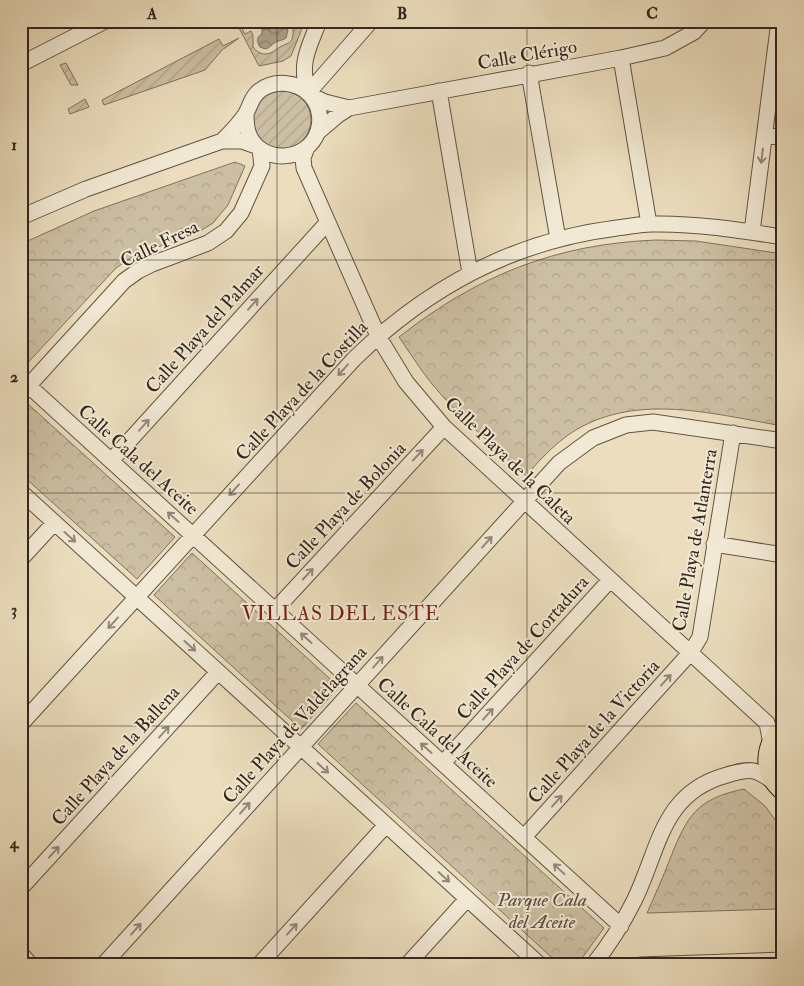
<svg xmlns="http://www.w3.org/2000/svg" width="804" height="986" viewBox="0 0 804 986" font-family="'IM FELL Double Pica',serif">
  <defs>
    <pattern id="park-crowns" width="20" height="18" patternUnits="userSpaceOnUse" patternTransform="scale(1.25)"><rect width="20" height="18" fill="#ccbea2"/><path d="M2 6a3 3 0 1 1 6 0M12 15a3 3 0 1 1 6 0" fill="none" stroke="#b0a38b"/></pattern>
    <pattern id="garden-furrows" width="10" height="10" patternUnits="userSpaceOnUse" patternTransform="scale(1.25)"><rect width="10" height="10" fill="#ccbea2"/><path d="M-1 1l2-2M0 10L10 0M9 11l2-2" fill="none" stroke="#b0a38b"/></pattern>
    <pattern id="water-waves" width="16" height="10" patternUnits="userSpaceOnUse" patternTransform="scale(1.25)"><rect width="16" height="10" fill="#ac9f87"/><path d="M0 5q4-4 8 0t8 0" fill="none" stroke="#8d816e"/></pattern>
  </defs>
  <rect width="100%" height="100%" fill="#ebddbd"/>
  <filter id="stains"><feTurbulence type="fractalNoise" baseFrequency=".004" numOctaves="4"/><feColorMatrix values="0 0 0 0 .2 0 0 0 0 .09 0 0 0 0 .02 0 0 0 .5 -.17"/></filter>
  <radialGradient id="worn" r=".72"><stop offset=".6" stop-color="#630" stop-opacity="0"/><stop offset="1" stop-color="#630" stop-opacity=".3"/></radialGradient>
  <path fill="url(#park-crowns)" stroke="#7f7260" d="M 235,162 L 245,166 L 228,205 L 213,223 L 197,233 L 135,255 L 116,268 L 21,370 L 21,244 L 94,211 Z
    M 656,240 L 696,241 L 783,254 L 783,426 C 718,415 645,394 583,426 C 561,437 542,457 526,476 C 494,446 460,418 432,384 C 420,369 410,353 399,337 C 478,275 556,244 656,240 Z
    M 28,404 L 175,537 L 137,579 L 21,474 L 21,411 Z
    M 192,553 L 339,687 L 301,729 L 154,595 Z
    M 356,703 L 604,928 L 577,965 L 560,965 L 318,744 Z
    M 744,789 L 765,806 L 776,821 L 778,909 L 647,913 C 655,895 663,877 670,859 C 687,816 696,799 744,789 Z"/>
  <path fill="url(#garden-furrows)" stroke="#7f7260" d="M 288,21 L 305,21 L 291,56 L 283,61 L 259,66 L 239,28 L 241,27 L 245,34 L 251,31 L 253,35 L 253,47 C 261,57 269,55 277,49 C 286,42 294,46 293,30 Z
    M 239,38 L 222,50 L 205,70 L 104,105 L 102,100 L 219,39 L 223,46 Z
    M 66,63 L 78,85 L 71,85 L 60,65 Z
    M253 120a29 29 0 1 1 58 0a29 29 0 1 1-58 0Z
    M 85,99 L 89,107 L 70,114 L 68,109 Z"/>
  <path fill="url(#water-waves)" stroke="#7b6f5d" d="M 280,24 L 284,25 L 288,30 L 286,38 C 282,41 278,40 274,43 C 269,47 268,51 260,47 C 257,42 256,37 262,34 L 262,29 L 270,29 Z"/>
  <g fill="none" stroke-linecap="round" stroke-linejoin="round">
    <g stroke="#605445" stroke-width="17">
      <path id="minor" d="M 621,58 L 649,224
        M 21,64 L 105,21
        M 529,73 L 558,239
        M 439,91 L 470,273
        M 307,92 C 300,60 308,50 319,21
        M 308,93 L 371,21
        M 312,96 L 325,102 L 349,108 L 621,58 L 665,48 L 694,32 L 704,21
        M 318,132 L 338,115 L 349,108
        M 765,135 L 783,137
        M 222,141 C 230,133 238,125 245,115 C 250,107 251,98 258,92 C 273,79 297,81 310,95 C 319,104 322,119 318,131 C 308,162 262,165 249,135 C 246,128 246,121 246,113
        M 307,147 L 303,158 L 304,168 L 378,336 L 406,382 L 444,427 L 767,723 L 771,744
        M 21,217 L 86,189 L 222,141 L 242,141 L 256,146
        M 752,232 L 779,21
        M 29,386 L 621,926
        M 21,394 L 124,281 L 138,271 L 152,264 L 208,243 L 226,231 L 241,213 L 262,166 L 260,149
        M 111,461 L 327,223
        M 21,492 L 540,965
        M 714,544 L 783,555
        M 21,559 L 54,523
        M 275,610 L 444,427
        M 21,724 L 354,359 C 428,287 513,241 617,228 C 628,227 640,224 651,224 C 695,223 739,230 783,237
        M 443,763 L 610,580
        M 524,837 L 691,652 L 700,637 L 733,433
        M 21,888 L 218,672
        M 21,954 L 31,965
        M 103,965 L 559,463 L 593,438 L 626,425 L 653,422 L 783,441
        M 259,965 L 386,825
        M 407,965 L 467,899
        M 593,965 C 609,945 623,923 634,901 C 660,848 661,793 727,775 C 751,768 756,768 776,784
        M 640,965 L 783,960"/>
    </g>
    <g stroke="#32261d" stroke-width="22">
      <path id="major" d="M 783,728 C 765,746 762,772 783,790"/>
    </g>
    <use href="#minor" stroke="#f2e9d4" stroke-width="15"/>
    <use href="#major" stroke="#ebddbd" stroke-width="20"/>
  </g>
  <defs><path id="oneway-shaft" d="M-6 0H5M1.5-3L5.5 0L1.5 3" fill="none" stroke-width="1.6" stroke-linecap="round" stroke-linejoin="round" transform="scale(1.25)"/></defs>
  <g stroke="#928878">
    <use href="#oneway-shaft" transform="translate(762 156) rotate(97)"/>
    <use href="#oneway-shaft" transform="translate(253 304) rotate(-48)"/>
    <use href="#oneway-shaft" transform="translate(343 370) rotate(132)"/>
    <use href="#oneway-shaft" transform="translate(144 425) rotate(-48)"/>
    <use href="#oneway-shaft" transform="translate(418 455) rotate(-47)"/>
    <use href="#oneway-shaft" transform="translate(234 490) rotate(132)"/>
    <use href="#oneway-shaft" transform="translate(173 517) rotate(-138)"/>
    <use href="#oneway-shaft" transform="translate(70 537) rotate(42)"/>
    <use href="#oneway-shaft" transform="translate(487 542) rotate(-48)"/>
    <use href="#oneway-shaft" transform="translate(308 574) rotate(-47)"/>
    <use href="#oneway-shaft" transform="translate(113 623) rotate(132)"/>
    <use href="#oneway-shaft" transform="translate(306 638) rotate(-138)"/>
    <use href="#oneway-shaft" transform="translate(190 646) rotate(42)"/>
    <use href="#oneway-shaft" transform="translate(378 662) rotate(-48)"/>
    <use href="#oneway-shaft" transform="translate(666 680) rotate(-48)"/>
    <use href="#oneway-shaft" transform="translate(488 714) rotate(-48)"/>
    <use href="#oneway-shaft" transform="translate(164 732) rotate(-48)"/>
    <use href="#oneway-shaft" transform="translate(426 748) rotate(-138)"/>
    <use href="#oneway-shaft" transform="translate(323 768) rotate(42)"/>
    <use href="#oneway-shaft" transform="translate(557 801) rotate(-48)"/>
    <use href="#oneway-shaft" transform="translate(245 808) rotate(-48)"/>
    <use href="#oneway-shaft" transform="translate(54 852) rotate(-48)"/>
    <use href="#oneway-shaft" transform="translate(559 869) rotate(-137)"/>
    <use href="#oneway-shaft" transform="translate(444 877) rotate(42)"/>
    <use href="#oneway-shaft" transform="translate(136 929) rotate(-48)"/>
    <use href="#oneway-shaft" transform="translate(292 929) rotate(-48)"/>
  </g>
  <path fill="none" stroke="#32261d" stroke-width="1" stroke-opacity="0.55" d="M 277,21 L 277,965M 527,21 L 527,965M 21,260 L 783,260M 21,493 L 783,493M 21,726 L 783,726"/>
  <g text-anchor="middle" stroke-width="4" stroke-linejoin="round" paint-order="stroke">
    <g font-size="19" fill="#32261d" stroke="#f2e9d4">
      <text transform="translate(527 54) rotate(-10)" y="7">Calle Clérigo</text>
      <text transform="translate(159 243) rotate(-26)" y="7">Calle Fresa</text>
      <text transform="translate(204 328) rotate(-48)" y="7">Calle Playa del Palmar</text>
      <text transform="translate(301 390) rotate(-47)" y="7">Calle Playa de la Costilla</text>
      <text transform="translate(139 459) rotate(42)" y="7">Calle Cala del Aceite</text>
      <text transform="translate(511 460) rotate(44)" y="7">Calle Playa de la Caleta</text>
      <text transform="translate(345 505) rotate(-47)" y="7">Calle Playa de Bolonia</text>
      <text transform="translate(694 540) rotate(-80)" y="7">Calle Playa de Atlanterra</text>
      <text transform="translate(522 647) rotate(-48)" y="7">Calle Playa de Cortadura</text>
      <text transform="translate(294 724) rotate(-48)" y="7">Calle Playa de Valdelagrana</text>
      <text transform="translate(593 731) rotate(-48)" y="7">Calle Playa de la Victoria</text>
      <text transform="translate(438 732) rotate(42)" y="7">Calle Cala del Aceite</text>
      <text transform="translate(115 755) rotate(-48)" y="7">Calle Playa de la Ballena</text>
    </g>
    <g font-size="19" font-style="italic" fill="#584c3e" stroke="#f2e9d4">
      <text x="542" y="906">Parque Cala<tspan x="542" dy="22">del Aceite</tspan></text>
    </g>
    <g font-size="20" letter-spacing="1" fill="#7a1f14" stroke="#f2e9d4">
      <text x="341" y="620">VILLAS DEL ESTE</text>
    </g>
  </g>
  <rect width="804" height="986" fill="none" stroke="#ebddbd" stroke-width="55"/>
  <rect x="28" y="28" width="748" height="930" fill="none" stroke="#32261d" stroke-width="2"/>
  <g font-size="16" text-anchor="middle" font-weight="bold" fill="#32261d">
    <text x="152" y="19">A</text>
    <text x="402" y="19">B</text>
    <text x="652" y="19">C</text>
    <text x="14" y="150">1</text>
    <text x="14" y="382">2</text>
    <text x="14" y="615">3</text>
    <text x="14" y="848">4</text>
  </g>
  <rect width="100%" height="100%" filter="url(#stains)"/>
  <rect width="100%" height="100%" fill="url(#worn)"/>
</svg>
